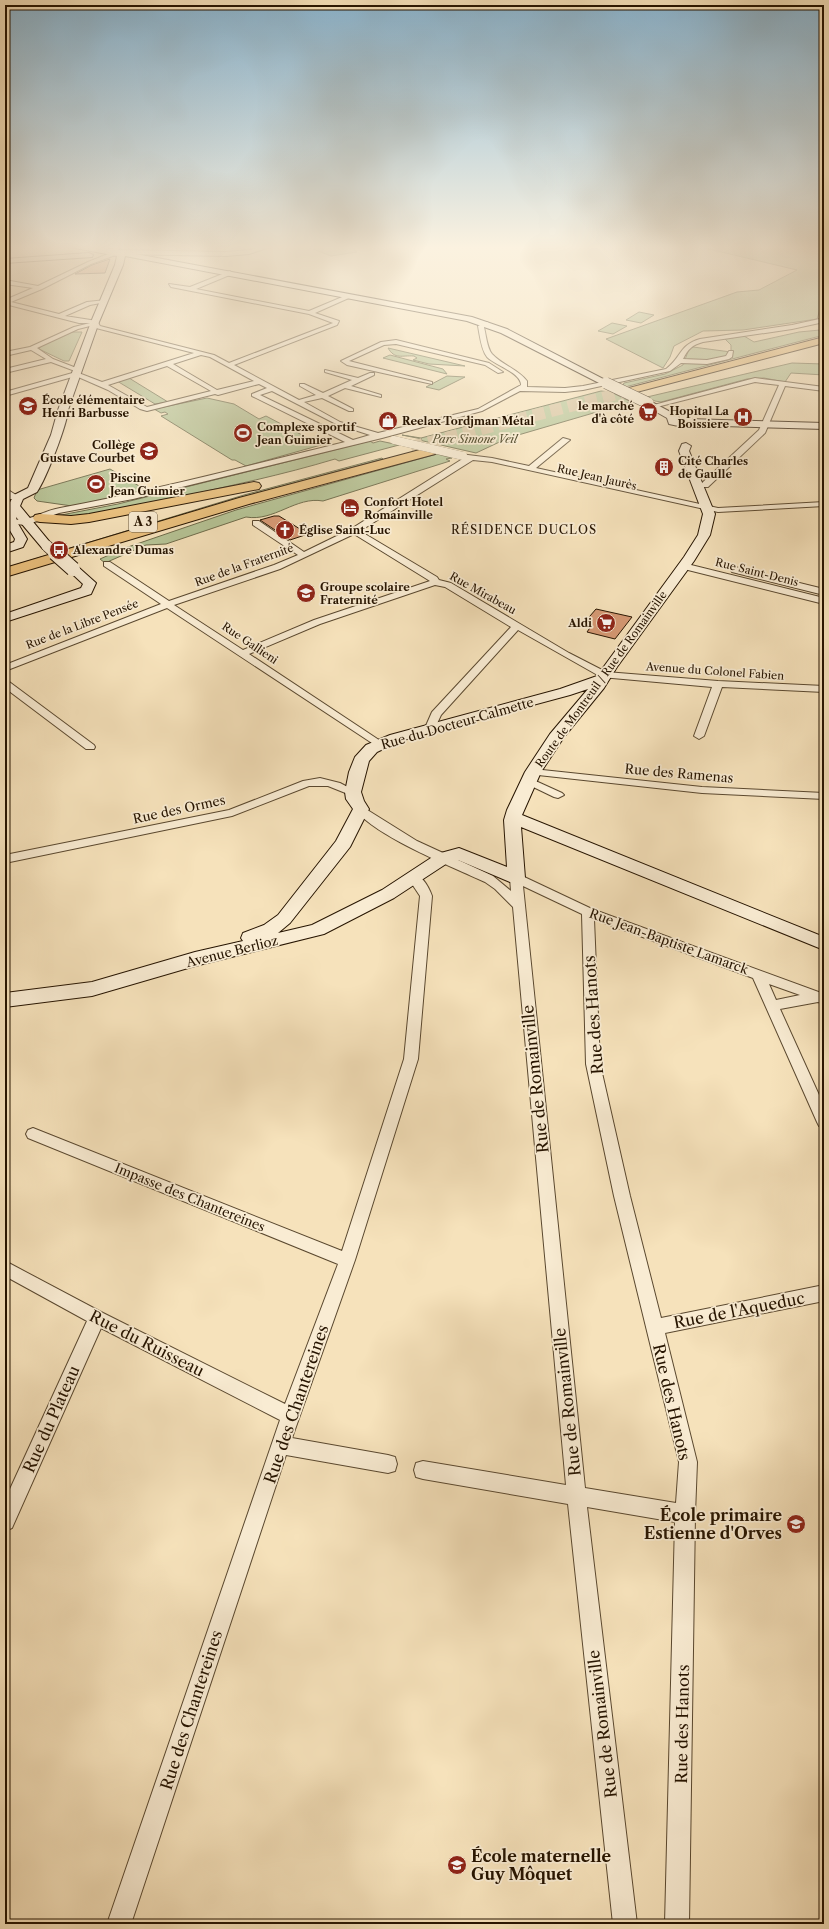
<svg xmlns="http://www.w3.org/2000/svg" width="829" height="1929" viewBox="0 0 829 1929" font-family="'Libre Caslon Text',serif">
  <rect width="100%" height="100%" fill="#f6e2bb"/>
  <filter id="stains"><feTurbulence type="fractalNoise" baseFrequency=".005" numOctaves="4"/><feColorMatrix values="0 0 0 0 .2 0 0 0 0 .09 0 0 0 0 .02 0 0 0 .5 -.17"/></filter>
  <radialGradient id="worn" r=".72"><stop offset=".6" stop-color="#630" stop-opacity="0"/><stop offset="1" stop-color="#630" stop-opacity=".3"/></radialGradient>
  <path fill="#b6c496" stroke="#6e6c4b" d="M 316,245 L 348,245 L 357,252 L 331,256 L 313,249 L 317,247 Z
    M 692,245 L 824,245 L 824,305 L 821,306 L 817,319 L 743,330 L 703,331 L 674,346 L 670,357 L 663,368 L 606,339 L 737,292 L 759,290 L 797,270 Z
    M 639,312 L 654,315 L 641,323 L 626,320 Z
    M 612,323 L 627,326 L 613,334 L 598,331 Z
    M 821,325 L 824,326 L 824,335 L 625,387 L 623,385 L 624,383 L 665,374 L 683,365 L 689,349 L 693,347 L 731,352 L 731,345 L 725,339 L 744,336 L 754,342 L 799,332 L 820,330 Z
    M 72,332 L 82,332 L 69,361 L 64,361 L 39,349 L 41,346 Z
    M 388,348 L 465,366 L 429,364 L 413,360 L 417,358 L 414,356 C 402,355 395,360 388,348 Z
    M 390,355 L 443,369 L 447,374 L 383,358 Z
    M 792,363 L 824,364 L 824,375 L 791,373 L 785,382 L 764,378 L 747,379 L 661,402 L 655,401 L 647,397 Z
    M 447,376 L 465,377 L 439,390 L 426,387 Z
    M 129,378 L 168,402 L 155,404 L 117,381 Z
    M 601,391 L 611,392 L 631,402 L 508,438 L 476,453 L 419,440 L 422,439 L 402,435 L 421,438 Z
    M 207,398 L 234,404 L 259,419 L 266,416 L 321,445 L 246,466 L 235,460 L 232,460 L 161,416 L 168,414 L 165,412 L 161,413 L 154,409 Z
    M 370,441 L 373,443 L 380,441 L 399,445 L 339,461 L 335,459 C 282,475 229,486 175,498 C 135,506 97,517 56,516 L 118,504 Z
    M 437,454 L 452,458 L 446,459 L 450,461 L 323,501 C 296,496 274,522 246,517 L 166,544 L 146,545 L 105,563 L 100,559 L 125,548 L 236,510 Z
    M 382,458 L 383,459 L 246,496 L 5,569 L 5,568 L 244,495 Z
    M 110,469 L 146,490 L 110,499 L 72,506 L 37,501 L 34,498 L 37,490 Z"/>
  <path fill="#d79a75" stroke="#261400" d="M 110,259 L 105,273 L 75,274 L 92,265 Z
    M 274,516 L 279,516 L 308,534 L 290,540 L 260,520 Z
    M 596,609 L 632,617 L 615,639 L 587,632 L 592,625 L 584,623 Z"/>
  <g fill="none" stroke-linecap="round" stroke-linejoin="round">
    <path stroke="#d7c39f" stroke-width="12" stroke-dasharray="12 6" stroke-linecap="butt" d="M 411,447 L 629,391"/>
    <g stroke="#5a482f" stroke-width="2">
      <path id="street" d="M 268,245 L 276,245 L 249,254 L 226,256 L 118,254 L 91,264 L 42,289 L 11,302 L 59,314 L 87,302 L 106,300 L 106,302 L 90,305 L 65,316 L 97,321 L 100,326 L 214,355 L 229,363 L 333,323 L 309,314 L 171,287 L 169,284 L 190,287 L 230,271 L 232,274 L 196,289 L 309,311 L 347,295 L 351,295 L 351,297 L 315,313 L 339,321 L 337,325 L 234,365 L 299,400 L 316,395 L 300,386 L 300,384 L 304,384 L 323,393 L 352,380 L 325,372 L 325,370 L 358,378 L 370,373 L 374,373 L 374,375 L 351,386 L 381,395 L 381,397 L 345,388 L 328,396 L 353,409 L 353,411 L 349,411 L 322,398 L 304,402 L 340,422 L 378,433 L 478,409 L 521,385 C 521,373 495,365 487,357 C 481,349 480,336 478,326 L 487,322 L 490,324 L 484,327 C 486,335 487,348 492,354 C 502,365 518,369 527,381 L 527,387 L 565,388 L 583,386 L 666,369 C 682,357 679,345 700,339 L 792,325 L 824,318 L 824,322 L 792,329 L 703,342 C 692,345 688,349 683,359 L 707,360 L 726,356 L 729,351 L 733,351 L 732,357 L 729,359 L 707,364 L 681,363 L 670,371 L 583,390 L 565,392 L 520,391 L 482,411 L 382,438 L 133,499 L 59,513 L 26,525 L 5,523 L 5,518 C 32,524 37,512 60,508 C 156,490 251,465 345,442 L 252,396 L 252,394 L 267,388 L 259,384 L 218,395 L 215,394 L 147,411 L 140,409 L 108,390 L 76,376 L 5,396 L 5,392 L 76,372 L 102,382 L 194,353 L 96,328 L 94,325 L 78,329 L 37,348 L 53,359 L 79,369 L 79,371 L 75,371 L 51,362 L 5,373 L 5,369 L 46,359 L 31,350 L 5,356 L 5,352 L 30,347 L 74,327 L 90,323 L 79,323 L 5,304 L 5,300 L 33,288 L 5,284 L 5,280 L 38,286 L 88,262 L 118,250 L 226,252 L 249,250 ZM 201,355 L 210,357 L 254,381 L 217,390 L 173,364 ZM 167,366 L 211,391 L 147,407 L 108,385 ZM 272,391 L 336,424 L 370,435 L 353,440 L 260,395 Z
        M 396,340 L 489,363 L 503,372 L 498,373 L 485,365 L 396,344 L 384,345 L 349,361 L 432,382 L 432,384 L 347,365 L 341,361 L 381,342 Z
        M 755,378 L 824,387 L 824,391 L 785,386 L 765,433 L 708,487 L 702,487 L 702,483 L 759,430 L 779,385 L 755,382 L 653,408 L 650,406 Z
        M 563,438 L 570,440 L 536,468 L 718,508 L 824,502 L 824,506 L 718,512 L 492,462 L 473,460 L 360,531 L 437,577 L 439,580 L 451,583 L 569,653 L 606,672 L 718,681 L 824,686 L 824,692 L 722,687 L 704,736 L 699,739 L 694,736 L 712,687 L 601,677 L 518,630 L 441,715 L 434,730 L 426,730 L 425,728 L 432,712 L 511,627 L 445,587 L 435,585 L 320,624 L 249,654 L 382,742 L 383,744 L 378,747 L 167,608 L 5,671 L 5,665 L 161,604 L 104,566 L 104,562 L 110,562 L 169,601 L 274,565 L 298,555 L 253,525 L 253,521 L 259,521 L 304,552 L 351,529 L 464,458 L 460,458 L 460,454 L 492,458 L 529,466 ZM 354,534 L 430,581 L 314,620 L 243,650 L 174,605 L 280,569 Z
        M 5,488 L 16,495 L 16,499 L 10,499 L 5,494 Z
        M 683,563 L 824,598 L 824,604 L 680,568 L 679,566 Z
        M 735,567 L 824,589 L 824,595 L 732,572 L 731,570 Z
        M 5,680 L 8,681 L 94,745 L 95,747 L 94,749 L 86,749 L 5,688 Z
        M 533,769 L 702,787 L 824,793 L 824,799 L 702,793 L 529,774 L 528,772 Z
        M 320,778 L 340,783 L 359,793 L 353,796 L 328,786 L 309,786 L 232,816 L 5,863 L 5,855 L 229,810 L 303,781 Z
        M 529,778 L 562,793 L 564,795 L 558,798 L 554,797 L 525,783 L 524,781 L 525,779 Z
        M 361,806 L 417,841 L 493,876 L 511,891 L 510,878 L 512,875 L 520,875 L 592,909 L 824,994 L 824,1004 L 818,1002 L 780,1009 L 824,1106 L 824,1128 L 819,1126 L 817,1122 L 753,978 L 594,919 L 600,1064 L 630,1196 L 661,1318 L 824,1285 L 824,1301 L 665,1333 L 697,1462 L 695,1514 L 689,1924 L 665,1924 L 675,1522 L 587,1507 L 637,1924 L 613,1924 L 568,1504 L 423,1479 L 416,1477 L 414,1470 L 416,1463 L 423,1461 L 566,1485 L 513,907 L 495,889 L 485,882 C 453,867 374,836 355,809 ZM 523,886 L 582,914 L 586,1064 L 614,1196 L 679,1462 L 676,1503 L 585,1488 ZM 769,984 L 800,995 L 776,1000 Z
        M 414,874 C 423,876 429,888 432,896 L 418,1059 L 355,1260 L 292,1438 L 388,1455 L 395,1457 L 397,1464 L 395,1471 L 388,1473 L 286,1455 L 131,1924 L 107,1924 L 280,1420 L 101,1328 L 12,1528 L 5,1531 L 5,1500 L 87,1321 L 5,1276 L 5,1261 L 103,1313 L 285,1404 L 338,1264 L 28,1138 L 26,1134 L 28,1130 L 33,1128 L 38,1130 L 342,1251 L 404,1059 L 420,896 L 408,878 L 410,875 Z"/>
    </g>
    <g stroke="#261400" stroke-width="2">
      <path id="secondary" d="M 66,245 L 83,245 L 110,249 L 113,245 L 117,245 L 120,247 L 118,250 L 120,251 L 472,317 L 507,329 L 611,383 L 609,385 L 603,385 L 501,333 L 467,321 L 125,256 L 123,265 L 99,322 L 68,410 C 67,425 46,479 37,492 L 23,499 L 20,506 L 53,546 L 51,549 L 43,549 L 16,517 L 17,522 L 27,539 L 23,547 L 5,553 L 5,545 L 14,542 L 15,539 L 5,522 L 5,508 L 8,506 L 14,495 L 28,488 L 51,435 L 58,410 L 91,322 L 115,265 L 117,256 L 70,247 Z
        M 89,253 L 93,255 L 92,257 L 5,263 L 5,259 Z
        M 648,400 L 678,416 L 679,418 L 678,420 L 688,419 L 824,423 L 824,429 L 689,425 L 683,427 L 669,424 L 667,418 L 644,405 L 643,403 Z
        M 686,443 L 691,446 L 689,451 L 715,514 L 710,535 L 694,561 L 617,667 L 604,688 L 564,737 L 541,772 L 522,815 L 824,937 L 824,950 L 521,827 L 525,878 L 522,882 L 516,884 L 510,882 L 458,860 L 449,862 L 394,898 L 324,934 L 195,966 L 92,996 L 5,1007 L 5,993 L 92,982 L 195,952 L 243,941 L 241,938 L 243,933 L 264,925 L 278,915 L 336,841 L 353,809 L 346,799 L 345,792 L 349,772 L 355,757 L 366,745 L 390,735 L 560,689 L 597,676 L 684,557 L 698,535 L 703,514 L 679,451 L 682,444 ZM 588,689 L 550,734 L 525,772 L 507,810 L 504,820 L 507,867 L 459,848 L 437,854 L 382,890 L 312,925 L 278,933 L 290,923 L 350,847 L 369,809 L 364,801 L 361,792 L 369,761 L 377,752 L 400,741 L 570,695 Z
        M 73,565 L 77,566 L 96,583 L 91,594 L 5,622 L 5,614 L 81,588 L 83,584 L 67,569 Z"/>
    </g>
    <g stroke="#261400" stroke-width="2">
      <path id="highway" d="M 824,337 L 824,343 L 629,394 L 623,391 L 625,389 Z
        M 431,447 L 437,451 L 435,454 L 249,504 L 5,577 L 5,568 L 239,498 Z
        M 254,482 L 259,483 L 261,486 L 259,489 L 89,522 L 71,524 L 40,522 L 35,521 L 33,518 L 35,515 L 40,514 L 71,516 L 89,514 Z"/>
    </g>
    <use href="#street" fill="#f9ecd3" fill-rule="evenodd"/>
    <use href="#secondary" fill="#f9ecd3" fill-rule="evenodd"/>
    <use href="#highway" fill="#ebc17e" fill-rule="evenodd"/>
    <g stroke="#5a482f" stroke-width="8" stroke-linecap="butt">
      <path id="street-bridge" d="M 394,440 L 463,456"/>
    </g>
    <g stroke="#261400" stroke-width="12" stroke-linecap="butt">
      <path id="secondary-bridge-far1" d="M 606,383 L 648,403
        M 47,546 L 56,554"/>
    </g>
    <g stroke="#261400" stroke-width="16" stroke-linecap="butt">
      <path id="secondary-bridge" d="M 55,553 L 73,569"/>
    </g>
    <use href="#street-bridge" stroke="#f9ecd3" stroke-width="8"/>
    <use href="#secondary-bridge-far1" stroke="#f9ecd3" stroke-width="11"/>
    <use href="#secondary-bridge" stroke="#f9ecd3" stroke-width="14"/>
  </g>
  <linearGradient id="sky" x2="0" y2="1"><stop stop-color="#8ab7d4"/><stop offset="0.48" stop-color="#fbf2e0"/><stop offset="1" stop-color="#fbf2e0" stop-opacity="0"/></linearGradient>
  <rect width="829" height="515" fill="url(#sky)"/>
  <defs>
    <g id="school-disc" transform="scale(1)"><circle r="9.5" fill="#8f2418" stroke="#f9ecd3"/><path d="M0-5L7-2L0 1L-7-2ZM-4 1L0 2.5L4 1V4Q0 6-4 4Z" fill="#fff"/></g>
    <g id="supermarket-disc" transform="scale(1)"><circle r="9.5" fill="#8f2418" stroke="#f9ecd3"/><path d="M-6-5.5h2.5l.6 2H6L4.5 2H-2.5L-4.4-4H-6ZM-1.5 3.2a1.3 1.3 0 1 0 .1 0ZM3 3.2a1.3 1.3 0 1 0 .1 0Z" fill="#fff"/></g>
    <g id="hospital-disc" transform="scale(1)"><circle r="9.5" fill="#8f2418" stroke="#f9ecd3"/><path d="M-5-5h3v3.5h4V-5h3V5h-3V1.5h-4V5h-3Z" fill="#fff"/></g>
    <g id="shop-disc" transform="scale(1)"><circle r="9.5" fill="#8f2418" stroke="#f9ecd3"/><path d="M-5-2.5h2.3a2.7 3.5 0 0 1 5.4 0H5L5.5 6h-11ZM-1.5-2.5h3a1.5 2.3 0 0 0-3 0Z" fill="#fff"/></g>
    <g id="stadium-disc" transform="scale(1)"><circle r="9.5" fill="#8f2418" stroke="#f9ecd3"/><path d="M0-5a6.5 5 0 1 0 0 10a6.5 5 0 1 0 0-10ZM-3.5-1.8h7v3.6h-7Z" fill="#fff"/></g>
    <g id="building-disc" transform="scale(1)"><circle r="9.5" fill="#8f2418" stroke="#f9ecd3"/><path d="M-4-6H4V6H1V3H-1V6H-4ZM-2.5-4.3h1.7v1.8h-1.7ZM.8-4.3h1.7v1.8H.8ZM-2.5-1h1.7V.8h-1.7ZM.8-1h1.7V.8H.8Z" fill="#fff"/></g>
    <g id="hotel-disc" transform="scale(1)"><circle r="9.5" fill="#8f2418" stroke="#f9ecd3"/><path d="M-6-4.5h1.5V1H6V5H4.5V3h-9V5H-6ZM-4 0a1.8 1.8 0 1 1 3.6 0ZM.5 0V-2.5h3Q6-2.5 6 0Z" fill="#fff"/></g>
    <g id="church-disc" transform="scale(1)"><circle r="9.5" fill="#8f2418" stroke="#f9ecd3"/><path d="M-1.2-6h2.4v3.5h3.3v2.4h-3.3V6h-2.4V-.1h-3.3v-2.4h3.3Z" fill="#fff"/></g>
    <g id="bus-disc" transform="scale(1)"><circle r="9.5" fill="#8f2418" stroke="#f9ecd3"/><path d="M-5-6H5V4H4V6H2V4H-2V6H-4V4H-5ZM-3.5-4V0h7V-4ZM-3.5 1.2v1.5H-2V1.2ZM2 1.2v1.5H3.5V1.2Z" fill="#fff"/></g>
  </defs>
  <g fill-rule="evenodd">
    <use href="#school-disc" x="28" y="406"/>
    <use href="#supermarket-disc" x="648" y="412"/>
    <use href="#hospital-disc" x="743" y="417"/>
    <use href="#shop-disc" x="388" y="421"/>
    <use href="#stadium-disc" x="243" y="433"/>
    <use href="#school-disc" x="149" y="451"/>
    <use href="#building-disc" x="664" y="467"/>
    <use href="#stadium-disc" x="96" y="484"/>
    <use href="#hotel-disc" x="350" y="508"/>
    <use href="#church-disc" x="285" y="530"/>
    <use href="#bus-disc" x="59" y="550"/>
    <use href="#school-disc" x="306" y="593"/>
    <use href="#supermarket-disc" x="606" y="623"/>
    <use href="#school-disc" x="796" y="1524"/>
    <use href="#school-disc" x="457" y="1865"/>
  </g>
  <g text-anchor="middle" stroke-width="3.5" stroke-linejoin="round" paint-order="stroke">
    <g font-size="11" font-weight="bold" fill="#261400" stroke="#f9ecd3" text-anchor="start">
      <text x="42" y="404">École élémentaire<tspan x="42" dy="13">Henri Barbusse</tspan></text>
      <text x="634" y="410" text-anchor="end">le marché<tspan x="634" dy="13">d'à côté</tspan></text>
      <text x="729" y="415" text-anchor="end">Hopital La<tspan x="729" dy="13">Boissiere</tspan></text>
      <text x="402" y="425">Reelax Tordjman Métal</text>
      <text x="257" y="431">Complexe sportif<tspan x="257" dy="13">Jean Guimier</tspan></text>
      <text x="135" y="449" text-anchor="end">Collège<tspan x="135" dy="13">Gustave Courbet</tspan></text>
      <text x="678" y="465">Cité Charles<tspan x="678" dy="13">de Gaulle</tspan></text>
      <text x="110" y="482">Piscine<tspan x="110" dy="13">Jean Guimier</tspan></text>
      <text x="364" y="506">Confort Hotel<tspan x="364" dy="13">Romainville</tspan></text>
      <text x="299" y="534">Église Saint-Luc</text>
      <text x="73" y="554">Alexandre Dumas</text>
      <text x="320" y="591">Groupe scolaire<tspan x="320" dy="13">Fraternité</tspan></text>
      <text x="592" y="627" text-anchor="end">Aldi</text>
    </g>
    <g font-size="11" font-style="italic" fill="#585234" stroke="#f9ecd3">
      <text x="475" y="443">Parc Simone Veil</text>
    </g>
    <g font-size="11" fill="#261400" stroke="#f9ecd3">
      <text transform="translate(597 477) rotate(13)" y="4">Rue Jean Jaurès</text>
      <text transform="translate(244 565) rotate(-20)" y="4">Rue de la Fraternité</text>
      <text transform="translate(757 572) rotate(14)" y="4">Rue Saint-Denis</text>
      <text transform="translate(483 593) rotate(29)" y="4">Rue Mirabeau</text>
      <text transform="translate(82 624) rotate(-21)" y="4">Rue de la Libre Pensée</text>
      <text transform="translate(250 643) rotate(34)" y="4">Rue Gallieni</text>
      <text transform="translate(715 671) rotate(4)" y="4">Avenue du Colonel Fabien</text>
      <text transform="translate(601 679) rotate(-54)" y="4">Route de Montreuil / Rue de Romainville</text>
    </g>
    <rect fill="#f9ecd3" stroke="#65553f" stroke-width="1" x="129" y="512" width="28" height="20" rx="3"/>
    <g font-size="12" font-weight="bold" fill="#261400">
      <text x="143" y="526">A 3</text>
    </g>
    <g font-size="12" letter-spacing="1" fill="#261400" stroke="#f9ecd3">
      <text x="524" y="534">RÉSIDENCE DUCLOS</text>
    </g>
    <g font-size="13" fill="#261400" stroke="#f9ecd3">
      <text transform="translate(457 723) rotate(-16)" y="5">Rue du Docteur Calmette</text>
      <text transform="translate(679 773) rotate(5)" y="5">Rue des Ramenas</text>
      <text transform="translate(179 809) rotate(-12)" y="5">Rue des Ormes</text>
      <text transform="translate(669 941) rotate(20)" y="5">Rue Jean-Baptiste Lamarck</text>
      <text transform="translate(232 951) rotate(-14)" y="5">Avenue Berlioz</text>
      <text transform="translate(190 1197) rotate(22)" y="5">Impasse des Chantereines</text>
    </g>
    <g font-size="16" fill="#261400" stroke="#f9ecd3">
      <text transform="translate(593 1015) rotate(-94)" y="6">Rue des Hanots</text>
      <text transform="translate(535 1079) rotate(-96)" y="6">Rue de Romainville</text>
      <text transform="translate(739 1310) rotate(-11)" y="6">Rue de l'Aqueduc</text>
      <text transform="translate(147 1343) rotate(27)" y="6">Rue du Ruisseau</text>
      <text transform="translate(567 1402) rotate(-96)" y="6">Rue de Romainville</text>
      <text transform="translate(672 1402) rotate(77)" y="6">Rue des Hanots</text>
      <text transform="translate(296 1404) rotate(-71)" y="6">Rue des Chantereines</text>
      <text transform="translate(51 1419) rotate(-66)" y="6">Rue du Plateau</text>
      <text transform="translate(191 1710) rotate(-72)" y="6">Rue des Chantereines</text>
      <text transform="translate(602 1724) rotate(-97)" y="6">Rue de Romainville</text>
      <text transform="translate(682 1724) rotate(-89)" y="6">Rue des Hanots</text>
    </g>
    <g font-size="16" font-weight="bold" fill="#261400" stroke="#f9ecd3" text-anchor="end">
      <text x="782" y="1521">École primaire<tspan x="782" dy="18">Estienne d'Orves</tspan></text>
      <text x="471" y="1862" text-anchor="start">École maternelle<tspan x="471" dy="18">Guy Môquet</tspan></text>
    </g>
  </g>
  <rect width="829" height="1929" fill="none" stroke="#f6e2bb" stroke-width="20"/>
  <rect x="6" y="6" width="817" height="1917" fill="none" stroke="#261400" stroke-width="2"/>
  <rect x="10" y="10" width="809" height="1909" fill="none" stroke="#261400"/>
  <rect width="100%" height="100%" filter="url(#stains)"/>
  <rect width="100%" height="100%" fill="url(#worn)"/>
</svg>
